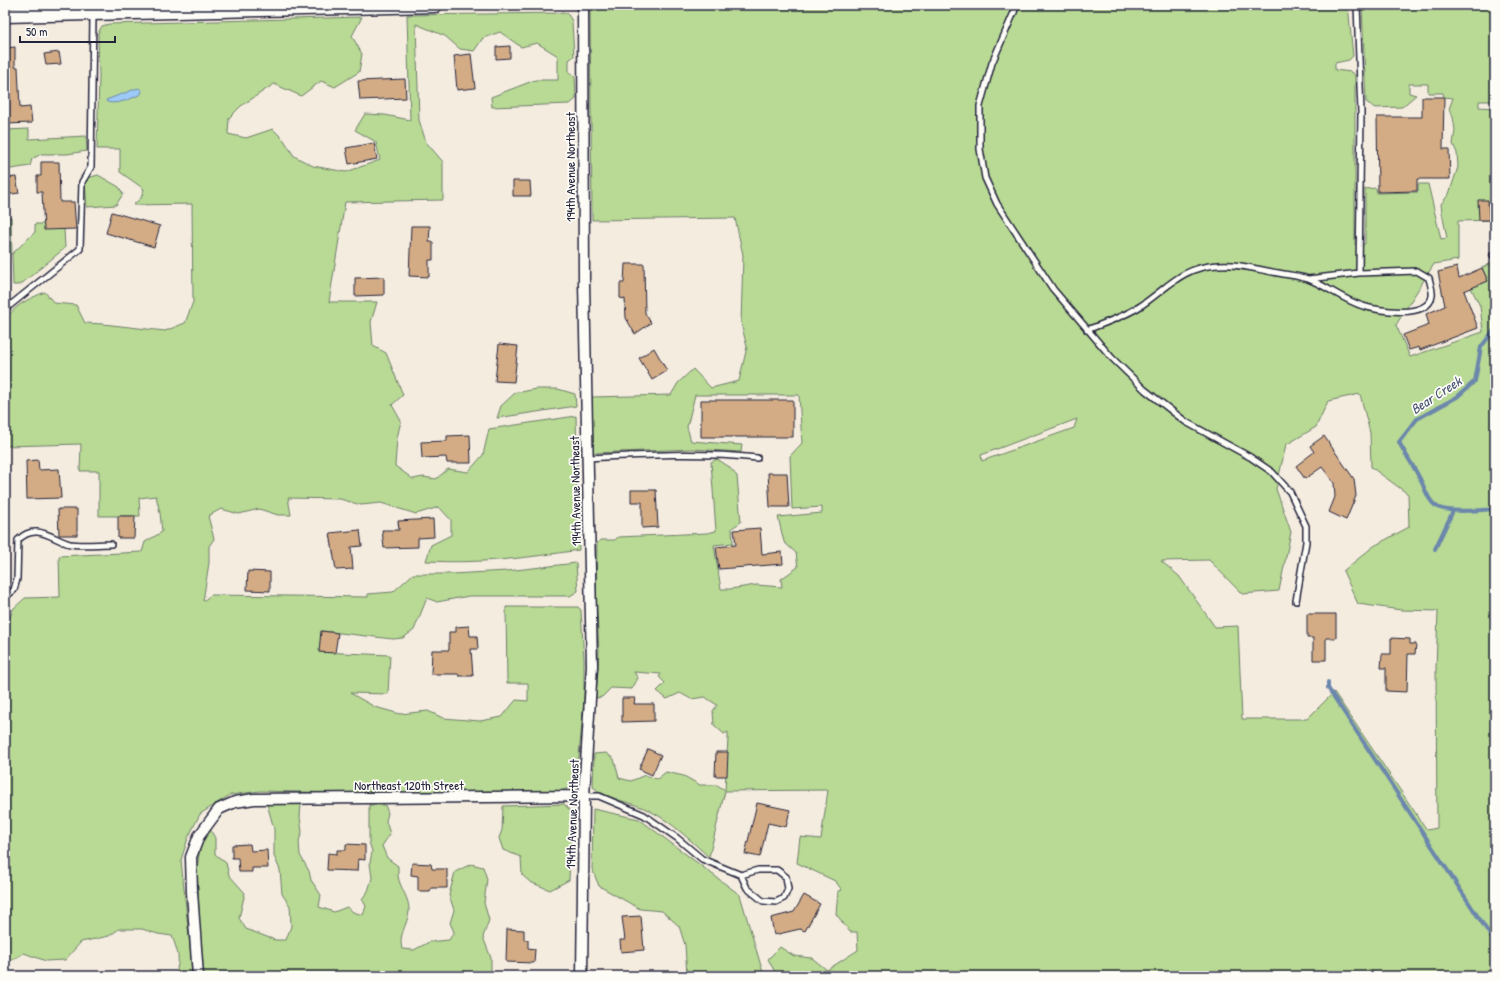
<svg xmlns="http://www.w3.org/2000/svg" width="1500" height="981" viewBox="0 0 1500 981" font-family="'Patrick Hand',sans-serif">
  <rect width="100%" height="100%" fill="#f5ece0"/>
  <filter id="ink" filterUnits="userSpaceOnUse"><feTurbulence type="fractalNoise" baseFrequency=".025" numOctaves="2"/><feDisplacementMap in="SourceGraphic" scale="8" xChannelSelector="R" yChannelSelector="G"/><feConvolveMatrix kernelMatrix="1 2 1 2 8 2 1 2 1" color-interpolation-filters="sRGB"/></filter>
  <g filter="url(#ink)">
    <path fill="#b8da94" stroke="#6d7e68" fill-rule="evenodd" d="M 932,5 L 1348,5 L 1353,56 L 1349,60 L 1335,63 L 1335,70 L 1351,72 L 1355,75 L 1355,245 L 1365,244 L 1365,189 L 1376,188 L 1377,193 L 1418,192 L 1418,184 L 1428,184 L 1441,239 L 1447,238 L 1442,213 L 1441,204 L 1449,194 L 1458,167 L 1457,153 L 1453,144 L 1455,130 L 1453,117 L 1449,109 L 1453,98 L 1444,97 L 1443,93 L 1428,93 L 1428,84 L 1409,84 L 1409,93 L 1416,95 L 1402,107 L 1375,108 L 1366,102 L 1362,5 L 1495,5 L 1495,101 L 1479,101 L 1479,107 L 1495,108 L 1495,220 L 1458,221 L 1458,260 L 1434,264 L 1396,325 L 1410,357 L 1483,332 L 1480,306 L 1471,288 L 1488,281 L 1482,268 L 1495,261 L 1495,976 L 777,976 L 768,959 L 780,947 L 794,956 L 812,958 L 827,970 L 858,950 L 857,932 L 850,932 L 836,914 L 838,891 L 842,890 L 835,881 L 797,863 L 800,837 L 821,839 L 828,790 L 725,791 L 709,857 C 691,841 672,822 650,811 C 634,802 607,800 593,787 L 594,754 L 606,753 L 614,759 L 619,778 L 631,781 L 645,775 L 657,779 L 666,772 L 684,776 L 700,785 L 717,785 L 725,790 L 728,738 L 728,732 L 724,734 L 714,725 L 713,711 L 717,705 L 705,697 L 691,699 L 680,693 L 667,699 L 657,691 L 665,683 L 659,677 L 661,674 L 634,672 L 638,678 L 632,689 L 611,688 L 602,697 L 596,698 L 599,651 L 596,594 L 597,543 L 601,540 L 615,540 L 618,537 L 707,533 L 716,531 L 711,462 L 717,459 L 728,466 L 737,476 L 741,522 L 732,528 L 733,543 L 714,545 L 721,589 L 730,589 L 756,585 L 782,587 L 781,579 L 798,567 L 796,553 L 784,542 L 778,517 L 822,513 L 822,507 L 792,509 L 790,456 L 802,443 L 799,395 L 695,395 L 687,427 L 691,441 L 742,445 L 741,452 L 692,449 L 593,453 L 592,397 L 671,395 L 678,383 L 693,369 L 711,388 L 739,381 L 747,347 L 741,323 L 743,255 L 735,218 L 592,220 L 590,9 ZM 1360,394 L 1370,433 L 1371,467 L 1408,494 L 1409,527 L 1374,546 L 1343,571 L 1358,604 L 1401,610 L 1438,611 L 1436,668 L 1437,828 L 1427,830 L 1334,692 L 1307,719 L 1242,719 L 1238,626 L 1215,627 L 1179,576 L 1161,561 L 1209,560 L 1242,594 L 1279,591 L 1291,532 L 1276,489 L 1286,445 L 1316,427 L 1328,401 ZM 1077,419 L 1074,428 L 982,461 L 981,455 Z
      M 567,13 L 572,21 L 574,56 L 569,60 L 569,72 L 575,77 L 576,99 L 570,104 L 492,107 L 491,97 L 535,80 L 558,80 L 558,56 L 537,43 L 521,47 L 500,32 L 483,38 L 474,51 L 460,49 L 445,36 L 416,24 L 419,120 L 426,142 L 443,162 L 443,200 L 345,202 L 329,302 L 377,302 L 371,322 L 373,346 L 386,353 L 403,395 L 392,405 L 401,421 L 397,438 L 395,466 L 413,479 L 423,477 L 436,479 L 448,469 L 468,472 L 483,455 L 489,429 L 576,416 L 579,550 C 526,558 480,564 426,561 L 431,545 L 451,535 L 451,520 L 439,507 L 416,514 L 381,503 L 361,505 L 340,499 L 288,498 L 291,515 L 278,515 L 259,509 L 239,514 L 221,509 L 208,516 L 214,539 L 209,546 L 209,563 L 203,601 L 211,595 L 368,597 L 368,594 L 393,592 L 413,574 L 451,574 L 507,571 L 576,563 L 578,591 L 570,596 L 469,596 L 437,602 L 427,598 L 414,630 L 403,638 L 393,639 L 322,631 L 319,652 L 390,655 L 388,694 L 350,693 L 375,707 L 400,714 L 428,711 L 443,718 L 480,721 L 502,717 L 516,700 L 528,701 L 528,683 L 507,683 L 506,607 L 578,607 L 581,610 L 584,660 L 584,701 L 577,778 L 574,785 L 560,792 L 382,794 L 260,791 L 230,795 L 200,814 L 188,838 L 181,860 L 193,976 L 175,976 C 181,958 178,953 172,936 L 158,934 L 142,929 L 119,929 L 109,936 L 81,942 L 65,960 L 46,961 L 24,953 L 9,962 L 5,967 L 5,632 L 13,609 L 25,598 L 60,597 L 59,556 L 142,552 L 145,542 L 162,532 L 160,513 L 156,496 L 139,498 L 140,516 L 99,516 L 99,471 L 80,471 L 81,444 L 6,446 L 5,321 C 14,305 28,299 45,292 L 54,303 L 76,305 L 85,323 L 103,324 L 165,331 L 185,323 L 193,302 L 192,204 L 133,205 L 141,198 L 144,189 L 120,172 L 120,149 L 97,149 L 99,76 L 98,33 L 102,26 L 109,24 L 362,17 L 352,36 L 362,54 L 359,72 L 335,87 L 321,81 L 301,96 L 274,84 L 241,106 L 229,118 L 228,134 L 246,138 L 273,129 L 284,140 L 294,156 L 313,166 L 346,172 L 380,160 L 376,142 L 355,130 L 365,114 L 385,115 L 410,120 L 407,15 Z
      M 29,129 L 29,139 L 86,136 L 87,151 L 67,154 L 41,154 L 32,159 L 30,166 L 5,170 L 5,130 Z
      M 98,175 L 119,187 L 123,194 L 116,205 L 87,207 L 85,183 L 91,177 Z
      M 5,217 L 11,217 L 12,254 L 35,232 L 35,224 L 44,224 L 64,229 L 65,248 L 20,285 L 13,285 L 12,254 L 8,250 L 5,250 Z
      M 537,389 L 558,389 L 575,394 L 576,406 L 497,418 L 501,406 L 515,393 Z
      M 267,804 L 301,804 L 300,817 L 302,832 L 299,841 L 300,855 L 309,871 L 311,880 L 321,895 L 319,907 L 334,912 L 347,907 L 353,912 L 363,915 L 366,906 L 362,899 L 368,891 L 372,878 L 370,863 L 372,851 L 369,842 L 369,805 L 385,805 L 388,813 L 386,821 L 390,834 L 382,846 L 387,858 L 398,866 C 398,869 398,873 398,876 C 400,889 410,898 409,912 C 407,926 398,935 402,949 L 414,950 L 429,942 L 449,940 L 454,932 L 450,923 L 454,910 L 449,895 L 455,872 L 471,864 L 483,867 L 487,879 L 484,903 L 489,920 L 483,937 L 491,958 L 491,973 L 489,976 L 202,976 L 197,869 L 200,847 L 210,829 L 215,838 L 215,854 L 226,863 L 229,875 L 245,893 L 239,918 L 246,929 L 275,940 L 286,940 L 291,926 L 290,906 L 282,894 L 280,870 L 274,856 L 274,829 Z
      M 564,804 L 572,813 L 569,880 L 550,890 L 530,882 L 522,875 L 521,857 L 503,850 L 499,838 L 502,830 L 503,806 Z
      M 593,809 L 639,819 L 740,895 L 764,976 L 687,976 L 685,945 L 679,926 L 662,911 L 640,909 L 599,886 L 592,869 Z"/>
    <path fill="#9ecaf8" stroke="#6c87ac" d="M 138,88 L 142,90 L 141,94 C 131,99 117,105 107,102 L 106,100 Z"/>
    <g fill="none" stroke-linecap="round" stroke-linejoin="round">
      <path stroke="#6c87ac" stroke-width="4" d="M 1495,329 L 1481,347 L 1475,381 L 1457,397 L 1417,419 L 1399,442 C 1405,454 1413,465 1419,477 C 1425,487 1427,500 1436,506 C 1447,514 1482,510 1495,509
        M 1435,549 L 1453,511
        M 1328,682 L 1328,688 L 1492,938"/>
    </g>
    <path fill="#d3ac85" stroke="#22223b" d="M 510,46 L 510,58 L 496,59 L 496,47 Z
      M 15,47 L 15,67 L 18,67 L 20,108 L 30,107 L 32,123 L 6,124 L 5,48 Z
      M 59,52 L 61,64 L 46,65 L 44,54 Z
      M 471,54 L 475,88 L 457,90 L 454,56 Z
      M 405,79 L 406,98 L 360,100 L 358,81 Z
      M 1422,97 L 1444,97 L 1443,149 L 1449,149 L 1450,179 L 1417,179 L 1417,191 L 1378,192 L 1377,117 L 1422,117 Z
      M 374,143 L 377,159 L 349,164 L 346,148 Z
      M 41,162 L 59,162 L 60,202 L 74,202 L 76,229 L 44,230 L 42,192 L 37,192 L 37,176 L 41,176 Z
      M 16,177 L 19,193 L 5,195 L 5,178 Z
      M 513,181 L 530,181 L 531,196 L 513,196 Z
      M 1478,200 L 1488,200 L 1489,220 L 1479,220 Z
      M 112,212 L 160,226 L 154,247 L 106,233 Z
      M 411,226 L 430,226 L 429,242 L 433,242 L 433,260 L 429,260 L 429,277 L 409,276 Z
      M 625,264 L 644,264 L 645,313 L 651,323 L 635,334 L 626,318 L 625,299 L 620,298 L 620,283 L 624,283 Z
      M 1457,267 L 1459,278 L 1482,268 L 1488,281 L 1464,291 L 1478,328 L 1420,350 L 1419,347 L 1409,350 L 1403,335 L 1429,325 L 1426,314 L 1445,306 L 1438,272 Z
      M 384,277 L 384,295 L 355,296 L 355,278 Z
      M 499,344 L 518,346 L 514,382 L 495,381 Z
      M 654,348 L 667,371 L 652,380 L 639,358 Z
      M 701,400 L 793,400 L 793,437 L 701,437 Z
      M 470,435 L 471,463 L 447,463 L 446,457 L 422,458 L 421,442 L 447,441 L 447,436 Z
      M 1324,436 L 1354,479 L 1356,496 L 1346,520 L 1329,512 L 1335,497 L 1334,483 L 1322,467 L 1305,479 L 1296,466 L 1314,452 L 1310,446 Z
      M 38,460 L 39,470 L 59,469 L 61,498 L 27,499 L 26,461 Z
      M 768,473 L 787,473 L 789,507 L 770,507 Z
      M 631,490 L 656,490 L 658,527 L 642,528 L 642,502 L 631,502 Z
      M 58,509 L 77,509 L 77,535 L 59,535 Z
      M 118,516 L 135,516 L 134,538 L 118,538 Z
      M 433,519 L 434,537 L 418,538 L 418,547 L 384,548 L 382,530 L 399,530 L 398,521 Z
      M 760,528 L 762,554 L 782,552 L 783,564 L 719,569 L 716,547 L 736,545 L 734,530 Z
      M 360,530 L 362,546 L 351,547 L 353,569 L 336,570 L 330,533 Z
      M 248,571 L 270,572 L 270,591 L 247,590 Z
      M 1307,614 L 1336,614 L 1336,638 L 1326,638 L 1326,660 L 1313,660 L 1313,638 L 1307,638 Z
      M 469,626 L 470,636 L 477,636 L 478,649 L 471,649 L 473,676 L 459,676 L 458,674 L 431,674 L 432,650 L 449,650 L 449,632 L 456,632 L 456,627 Z
      M 321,631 L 338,633 L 335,653 L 319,652 Z
      M 1391,638 L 1410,639 L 1410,644 L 1416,644 L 1415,654 L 1408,654 L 1407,692 L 1386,691 L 1386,668 L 1381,668 L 1382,654 L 1391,654 Z
      M 622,698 L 635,698 L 634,704 L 654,704 L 654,721 L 622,722 Z
      M 648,749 L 661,755 L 652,775 L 639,769 Z
      M 716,752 L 728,752 L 727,776 L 715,776 Z
      M 757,803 L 790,810 L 786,827 L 768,823 L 760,857 L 745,854 Z
      M 250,844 L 251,851 L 267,850 L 268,868 L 252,868 L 252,872 L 239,872 L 238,858 L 232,858 L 232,845 Z
      M 346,844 L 365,845 L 365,860 L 358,859 L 357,871 L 327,870 L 328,853 L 337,854 L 337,850 L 346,850 Z
      M 412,863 L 431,864 L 432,869 L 447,869 L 447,888 L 431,888 L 430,891 L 418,891 L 418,876 L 411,875 Z
      M 804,895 L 820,904 L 805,931 L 800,929 L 774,935 L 771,918 L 794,912 Z
      M 641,916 L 644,950 L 621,952 L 620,940 L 625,940 L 622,917 Z
      M 507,929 L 524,930 L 524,940 L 528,940 L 528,948 L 535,949 L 534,963 L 506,962 Z"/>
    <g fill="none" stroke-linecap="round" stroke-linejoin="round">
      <g stroke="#22223b" stroke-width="8">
        <path id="lane" d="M 1016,5 L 1015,10 L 992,63 L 980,106 L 980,149 L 985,178 L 997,204 L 1053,289 L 1112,358 L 1145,390 L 1186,422 L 1250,457 L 1272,472 L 1290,492 L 1306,526 L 1306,542 L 1296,601
          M 1357,5 L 1361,112 L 1359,273
          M 1493,255 L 1495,254
          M 5,307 L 8,307 L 80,249 L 82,182 L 91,167 L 93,14
          M 1087,330 C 1104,323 1123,317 1139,307 C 1168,288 1181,267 1218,265 C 1238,263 1259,270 1278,273 C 1288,275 1299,276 1308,279 C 1327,286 1343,300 1363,306 C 1378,311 1428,319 1432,296 C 1433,290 1430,284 1429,278 L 1417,271 L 1359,273 L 1308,279
          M 587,458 C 644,455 701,452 757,458
          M 5,597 L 14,590 L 17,579 L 18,540 C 36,522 52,539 70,544 C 82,546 99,544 111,544
          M 584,796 L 599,796 L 644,815 L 677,838 L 702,859 L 741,875 L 758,870 L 777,870 L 786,877 L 788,889 L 784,898 L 776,902 L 763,901 L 747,888 L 741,875"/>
      </g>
      <g stroke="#22223b" stroke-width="13">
        <path id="street" d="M 198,976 L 192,892 L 191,857 L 199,836 L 219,809 L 235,802 L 254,799 L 584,796
          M 582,976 L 584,796 L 592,666 L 584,283 L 583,5"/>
      </g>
      <g stroke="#22223b" stroke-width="17">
        <path id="secondary" d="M 5,15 L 435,5"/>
      </g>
      <use href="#lane" stroke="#fdfcf7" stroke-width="5"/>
      <use href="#street" stroke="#fdfcf7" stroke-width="10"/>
      <use href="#secondary" stroke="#fdfcf7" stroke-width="14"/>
    </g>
  </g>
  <g text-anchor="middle" stroke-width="3.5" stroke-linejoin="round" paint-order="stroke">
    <g font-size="13" fill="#22223b" stroke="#fdfcf7">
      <text transform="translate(570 167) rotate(-90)" y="5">194th Avenue Northeast</text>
      <text transform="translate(575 491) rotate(-91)" y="5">194th Avenue Northeast</text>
      <text x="409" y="790">Northeast 120th Street</text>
      <text transform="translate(572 814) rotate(-88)" y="5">194th Avenue Northeast</text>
    </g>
    <g font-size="14" font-style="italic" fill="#475474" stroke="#fdfcf7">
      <text transform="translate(1436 395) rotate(-33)" y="5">Bear Creek</text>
    </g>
  </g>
  <rect width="1500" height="981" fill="none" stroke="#fdfcf7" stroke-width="20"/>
  <rect x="10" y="10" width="1480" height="961" fill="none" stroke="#22223b" stroke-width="1.5" filter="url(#ink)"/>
  <path d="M20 36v6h95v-6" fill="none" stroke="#22223b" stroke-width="2"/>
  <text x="26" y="36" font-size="12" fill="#22223b" stroke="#fdfcf7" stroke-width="3" paint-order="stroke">50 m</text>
</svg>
